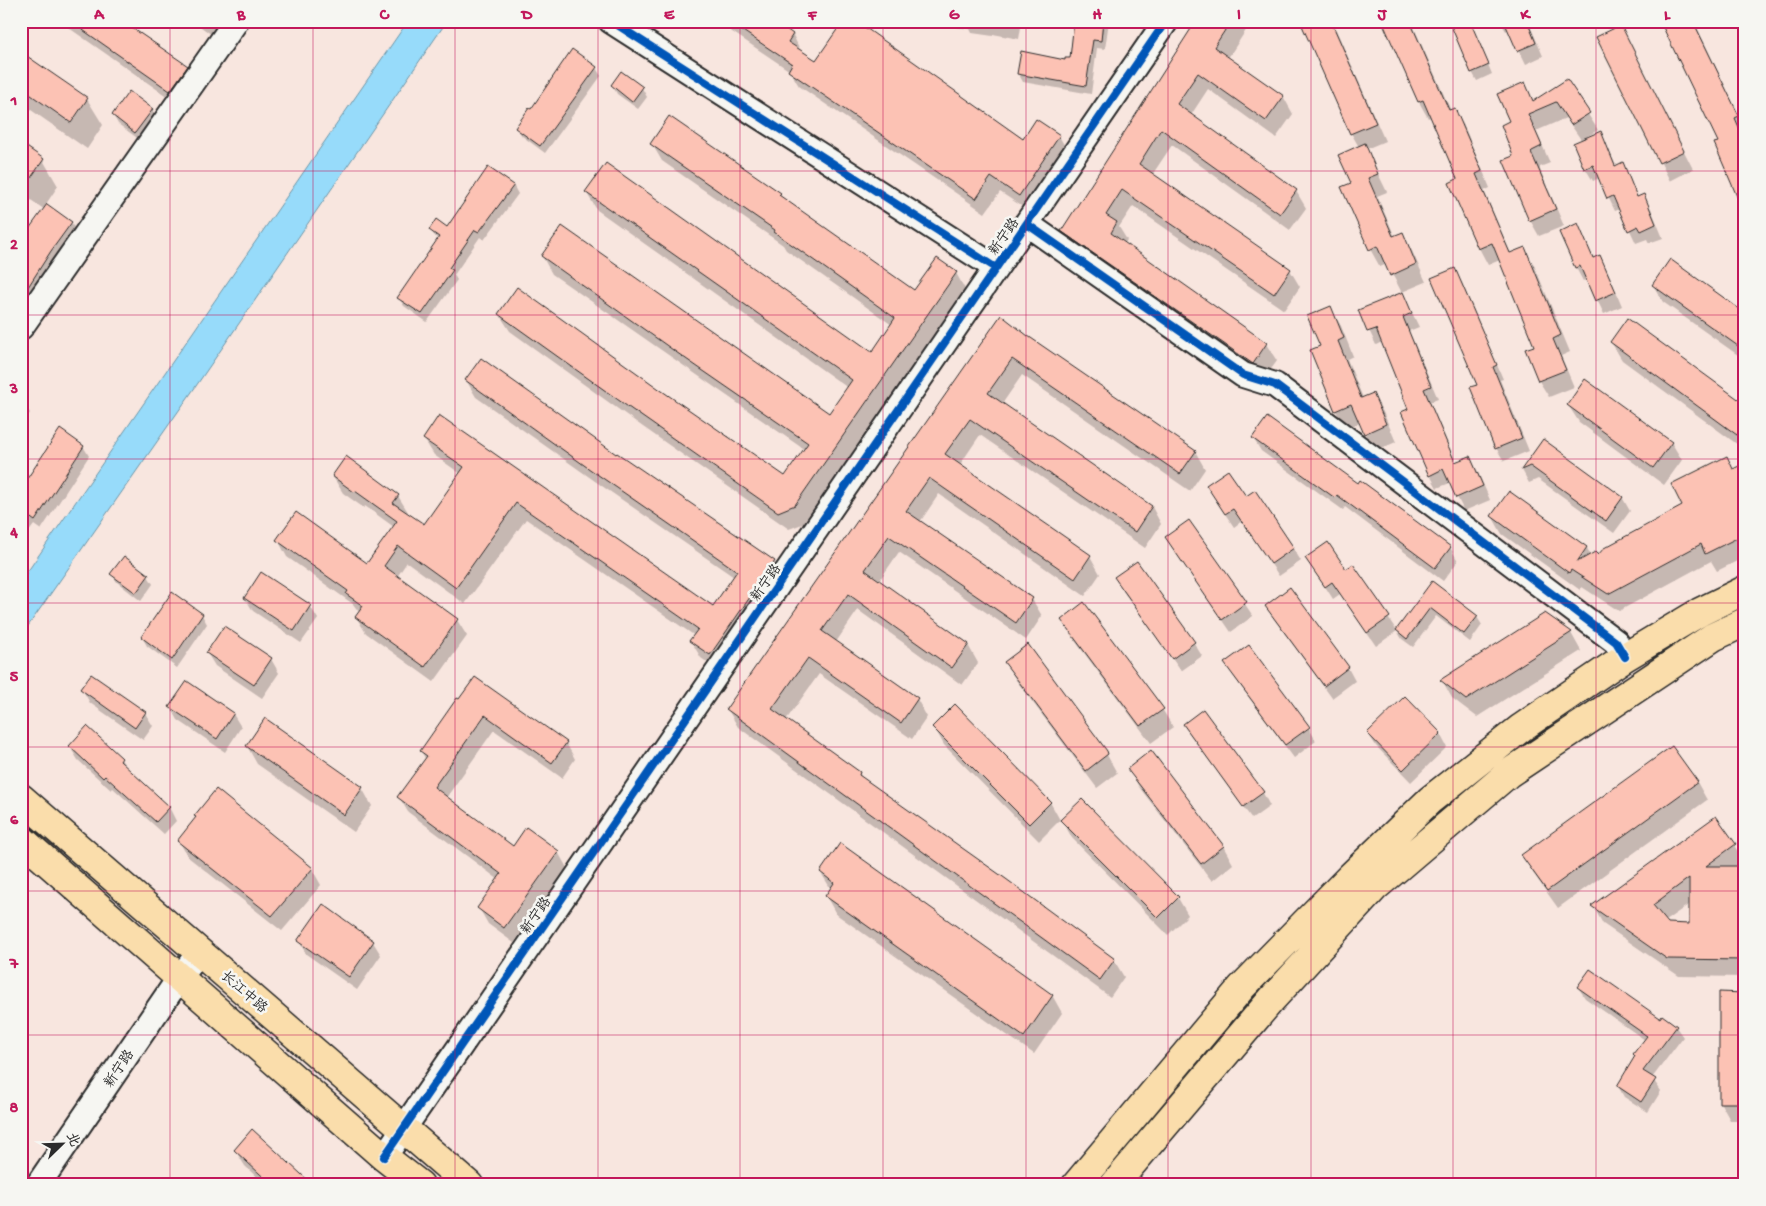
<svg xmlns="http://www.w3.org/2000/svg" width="1766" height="1206" viewBox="0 0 1766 1206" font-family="'Gochi Hand','LXGW WenKai TC',sans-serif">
  <rect width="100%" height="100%" fill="#f8e6df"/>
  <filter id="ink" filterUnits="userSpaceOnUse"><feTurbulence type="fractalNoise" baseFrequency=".02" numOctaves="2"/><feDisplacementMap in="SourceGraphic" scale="10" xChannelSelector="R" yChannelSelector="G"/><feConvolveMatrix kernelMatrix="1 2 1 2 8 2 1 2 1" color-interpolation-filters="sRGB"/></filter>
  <g filter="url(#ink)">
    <path fill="#97dbfa" stroke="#6c95a7" d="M 408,21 L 447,21 L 196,386 L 21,636 L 21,581 Z"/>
    <path fill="#0003" fill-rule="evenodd" d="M 59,21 L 121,21 L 187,66 L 195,80 L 178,104 Z
      M 193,21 L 242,21 L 223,43 Z
      M 716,21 L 772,21 L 793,35 L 801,52 L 816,62 L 1023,140 L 1059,136 L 1068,152 L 1029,211 L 1000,192 L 985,213 L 799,86 L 790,71 Z
      M 931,21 L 1022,21 L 1019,39 L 993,34 L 993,36 L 972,33 L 970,29 L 932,24 Z
      M 1029,21 L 1109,21 L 1105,49 L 1097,48 L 1091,94 L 1023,82 L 1018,73 L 1071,60 L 1075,27 Z
      M 1197,21 L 1252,21 L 1228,58 L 1283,96 L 1293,114 L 1276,138 L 1208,89 L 1191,115 L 1296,191 L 1306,208 L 1290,230 L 1172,145 L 1152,175 L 1290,270 L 1300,287 L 1284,310 L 1133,206 L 1119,227 L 1127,240 L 1124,244 L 1266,344 L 1277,361 L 1263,380 L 1073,248 L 1062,231 Z
      M 1302,21 L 1332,21 L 1385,141 L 1366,149 L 1387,192 L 1377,196 L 1395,237 L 1402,234 L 1412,251 L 1426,282 L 1402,292 L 1419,327 L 1409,331 L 1438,399 L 1430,402 L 1456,463 L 1470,457 L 1477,470 L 1490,500 L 1464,511 L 1450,483 L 1437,488 L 1430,475 L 1410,409 L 1382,342 L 1376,345 L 1360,311 L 1402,293 L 1387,264 L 1380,267 L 1370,249 L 1352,183 L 1359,147 L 1351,133 Z
      M 1383,21 L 1411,21 L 1451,111 L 1454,110 L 1464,126 L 1490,188 L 1484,191 L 1511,254 L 1524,249 L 1534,265 L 1570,352 L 1561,356 L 1574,387 L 1549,397 L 1539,381 L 1527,350 L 1536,346 L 1500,260 L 1488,265 L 1479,248 L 1458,180 L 1431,117 L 1428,118 L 1419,102 Z
      M 1500,21 L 1528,21 L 1543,56 L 1526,64 L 1509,29 L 1506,31 Z
      M 1661,21 L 1694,21 L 1745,128 L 1745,212 L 1719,142 Z
      M 1738,21 L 1745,21 L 1745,31 Z
      M 1471,24 L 1492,74 L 1477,81 L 1472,72 Z
      M 1598,38 L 1630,45 L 1693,169 L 1670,181 Z
      M 21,53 L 87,99 L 103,125 L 87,149 L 21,103 Z
      M 596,68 L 601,76 L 545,153 L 522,136 L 517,128 L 531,111 Z
      M 622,72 L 642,88 L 647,97 L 638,109 L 617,94 L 612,85 Z
      M 1566,80 L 1598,130 L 1586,137 L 1600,133 L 1616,166 L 1622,164 L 1638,198 L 1643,196 L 1651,209 L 1663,238 L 1649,243 L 1647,239 L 1636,243 L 1620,209 L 1615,211 L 1599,178 L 1593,181 L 1585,168 L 1582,141 L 1566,118 L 1536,131 L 1550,163 L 1540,167 L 1540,170 L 1564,226 L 1539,236 L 1530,220 L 1515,156 L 1510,122 L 1524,84 L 1534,102 Z
      M 152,110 L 157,118 L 140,140 L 118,124 L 113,115 Z
      M 652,144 L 780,194 L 783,200 L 914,292 L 956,273 L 966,291 L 805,523 L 789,529 L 643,427 L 510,331 L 499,314 L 661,392 L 786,478 L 805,450 L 552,274 L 542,256 L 830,415 L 848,388 L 597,210 L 586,192 L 872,354 L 892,325 L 786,250 L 783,245 L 662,161 Z
      M 21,145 L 43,160 L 58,186 L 46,204 L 71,223 L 77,232 L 21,313 L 21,243 L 45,210 L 21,193 Z
      M 513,185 L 518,194 L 484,240 L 480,237 L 454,275 L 457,280 L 427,322 L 404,306 L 399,298 L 438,240 L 430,230 L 447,228 Z
      M 1578,225 L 1594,259 L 1599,257 L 1607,270 L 1622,306 L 1604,314 L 1587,279 L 1583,281 L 1576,268 L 1561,232 Z
      M 1454,270 L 1462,283 L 1503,379 L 1500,380 L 1529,451 L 1504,461 L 1496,448 L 1479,385 Z
      M 1653,285 L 1745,315 L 1745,360 L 1663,302 Z
      M 1330,308 L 1341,326 L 1353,356 L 1347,359 L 1363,398 L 1373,394 L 1383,412 L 1396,442 L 1375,451 L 1360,423 L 1346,428 L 1336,411 L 1321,346 Z
      M 1027,337 L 1195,451 L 1205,469 L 1190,491 L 1022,375 L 1002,404 L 1152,507 L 1161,524 L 1145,548 L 980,435 L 959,466 L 1090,556 L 1100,574 L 1085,596 L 939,494 L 920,522 L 1032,599 L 1042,616 L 1026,640 L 899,552 L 879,581 L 968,645 L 978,663 L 962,685 L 858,610 L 836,642 L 917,699 L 927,717 L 912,739 L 819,674 L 786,720 L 859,773 L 863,779 L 1114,960 L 1124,977 L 1110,997 L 738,727 L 728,710 Z
      M 1611,342 L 1745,406 L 1745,450 L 1622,360 Z
      M 466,380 L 617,456 L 774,561 L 783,578 L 720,671 L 701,658 L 691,641 L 695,636 L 526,519 L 465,604 L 407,562 L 397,577 L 457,620 L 467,636 L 434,682 L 366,633 L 356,617 L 359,612 L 353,604 L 287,557 L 278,540 L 368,565 L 394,527 L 365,506 L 364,508 L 343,493 L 333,477 L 398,496 L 408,512 L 407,514 L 424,526 L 461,474 L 434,455 L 424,439 L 713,608 L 734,577 L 602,486 L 476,397 Z
      M 21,401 L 30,413 L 21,425 Z
      M 1568,405 L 1671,442 L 1682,460 L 1664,485 L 1579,422 Z
      M 1253,438 L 1358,485 L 1450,547 L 1458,561 L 1443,581 L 1345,507 L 1343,510 L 1261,451 Z
      M 1543,440 L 1622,497 L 1630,511 L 1614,533 L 1538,479 L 1529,483 L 1522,470 Z
      M 83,446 L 89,456 L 41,530 L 34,525 L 21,542 L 21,488 Z
      M 1745,464 L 1745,557 L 1717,571 L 1711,561 L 1619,611 L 1582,587 L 1580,590 L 1502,534 L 1492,516 L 1509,492 L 1587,548 L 1591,556 L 1599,557 L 1683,506 L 1733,470 Z
      M 1245,498 L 1293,548 L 1301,561 L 1279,576 L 1242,521 L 1234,527 L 1215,499 Z
      M 1189,522 L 1253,616 L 1231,632 L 1166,538 Z
      M 1307,558 L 1346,571 L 1353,566 L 1397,631 L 1432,583 L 1477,617 L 1482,625 L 1470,642 L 1436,616 L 1413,647 L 1402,639 L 1397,631 L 1376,646 L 1340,594 L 1333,599 Z
      M 1137,563 L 1194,643 L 1202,656 L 1181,671 L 1123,591 L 1116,578 Z
      M 112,574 L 148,576 L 153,584 L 141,601 L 117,582 Z
      M 1290,589 L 1348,668 L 1355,681 L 1332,698 L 1274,619 L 1267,606 Z
      M 245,598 L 310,606 L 318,619 L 301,643 L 253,611 Z
      M 1545,614 L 1571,633 L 1581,651 L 1477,717 L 1452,698 L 1442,680 Z
      M 202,615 L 207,624 L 177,668 L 147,646 L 142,637 Z
      M 1063,620 L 1162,709 L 1173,727 L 1151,743 L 1073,638 Z
      M 1028,646 L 1107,755 L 1117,773 L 1097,788 L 1016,680 L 1006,662 Z
      M 207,653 L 271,659 L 279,673 L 262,698 L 215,666 Z
      M 1226,664 L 1309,728 L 1316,741 L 1294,758 L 1234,677 Z
      M 187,682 L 233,714 L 241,727 L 225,752 L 178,720 L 171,707 Z
      M 82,689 L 145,713 L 153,726 L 143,740 L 90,703 Z
      M 460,701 L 566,743 L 575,759 L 562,778 L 494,730 L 446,798 L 513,848 L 558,852 L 567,868 L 514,943 L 488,924 L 479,908 L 499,880 L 408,812 L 399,797 L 426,760 L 421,751 Z
      M 1184,724 L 1263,793 L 1270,806 L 1252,819 L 1192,737 Z
      M 934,727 L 1050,802 L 1060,820 L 1039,841 L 944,745 Z
      M 1368,733 L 1440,734 L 1447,747 L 1411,782 L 1376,746 Z
      M 247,746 L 362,788 L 372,806 L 354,832 L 257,764 Z
      M 70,747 L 121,759 L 127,769 L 169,807 L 176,821 L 164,834 L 113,788 L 111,790 L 78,760 Z
      M 1129,769 L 1223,846 L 1233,864 L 1212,881 L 1139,787 Z
      M 1697,782 L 1707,800 L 1558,908 L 1533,873 L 1523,855 Z
      M 1715,817 L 1745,862 L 1739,867 L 1745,867 L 1745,977 L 1679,976 L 1603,924 L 1593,906 ZM 1691,903 L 1690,925 L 1667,924 L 1665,921 Z
      M 1062,820 L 1178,898 L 1188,915 L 1168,935 L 1072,838 Z
      M 179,841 L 312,869 L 321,885 L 282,931 L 188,857 Z
      M 821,873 L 1052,995 L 1062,1013 L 1034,1054 L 836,914 L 826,896 L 831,889 Z
      M 299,941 L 373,942 L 381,955 L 357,990 L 306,954 Z
      M 1578,987 L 1676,1027 L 1683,1037 L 1652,1078 L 1661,1091 L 1648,1112 L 1624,1097 L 1618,1086 L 1645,1040 L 1585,998 Z
      M 1745,994 L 1745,1120 L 1730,1120 L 1720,1102 Z
      M 235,1150 L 311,1185 L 265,1185 L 245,1166 Z"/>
    <path fill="#fcc2b4" stroke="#2b2b2b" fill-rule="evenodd" d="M 70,21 L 122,21 L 188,66 L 170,91 Z
      M 728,21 L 775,21 L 793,34 L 788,42 L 816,60 L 843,21 L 856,21 L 1023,139 L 1036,119 L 1060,135 L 1019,196 L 991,177 L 976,199 L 788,71 L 792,64 Z
      M 1074,21 L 1103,21 L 1101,41 L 1093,40 L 1086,86 L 1017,74 L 1021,51 L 1065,60 L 1065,58 L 1070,58 Z
      M 1196,21 L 1231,21 L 1214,47 L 1284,96 L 1266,121 L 1198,73 L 1177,104 L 1297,190 L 1280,214 L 1161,129 L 1139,164 L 1291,269 L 1274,294 L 1122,190 L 1106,215 L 1117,222 L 1111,233 L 1267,343 L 1253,364 L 1061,231 Z
      M 1300,21 L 1331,21 L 1376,123 L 1350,134 Z
      M 1382,21 L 1410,21 L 1449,110 L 1455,108 L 1482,171 L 1476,174 L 1510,253 L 1525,247 L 1561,335 L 1553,339 L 1566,370 L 1538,381 L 1525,349 L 1534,346 L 1492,243 L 1478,249 L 1449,183 L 1457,179 L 1423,100 L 1418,102 Z
      M 1449,21 L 1470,21 L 1489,65 L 1471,73 Z
      M 1504,21 L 1527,21 L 1536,43 L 1517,51 Z
      M 1660,21 L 1693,21 L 1739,116 L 1735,118 L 1745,141 L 1745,215 L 1714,143 L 1718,142 Z
      M 1621,25 L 1684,151 L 1659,163 L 1596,37 Z
      M 572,49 L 597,67 L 540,146 L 515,128 L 529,108 L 531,109 Z
      M 21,52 L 88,98 L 71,123 L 21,88 Z
      M 621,71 L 643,87 L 632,102 L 611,85 Z
      M 1567,79 L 1590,113 L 1571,125 L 1556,102 L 1528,114 L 1542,146 L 1532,151 L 1531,152 L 1556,209 L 1529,221 L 1503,160 L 1513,156 L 1501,125 L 1509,121 L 1497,94 L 1525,82 L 1533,101 Z
      M 129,91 L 153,109 L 135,133 L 112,115 Z
      M 669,116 L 781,193 L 779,195 L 914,290 L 937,258 L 957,272 L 795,505 L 778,512 L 631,409 L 498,314 L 517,287 L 662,391 L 785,476 L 808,443 L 673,350 L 541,256 L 562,226 L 829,413 L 852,380 L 585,192 L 606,163 L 872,352 L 895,318 L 774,232 L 775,230 L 650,144 Z
      M 1601,131 L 1615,166 L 1623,162 L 1637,197 L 1644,194 L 1656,224 L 1641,231 L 1638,226 L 1628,231 L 1613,196 L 1607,199 L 1593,165 L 1584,169 L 1573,143 Z
      M 21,143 L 44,159 L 21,192 Z
      M 1365,143 L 1378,174 L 1368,178 L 1393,236 L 1403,232 L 1416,264 L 1390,276 L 1377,246 L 1369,250 L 1341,187 L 1351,183 L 1338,155 Z
      M 488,167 L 514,185 L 479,232 L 475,230 L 449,268 L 453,270 L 422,314 L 397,298 L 439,237 L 429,230 L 436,219 L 447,227 Z
      M 47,204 L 72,222 L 51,251 L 21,298 L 21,240 Z
      M 1578,223 L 1593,258 L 1600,255 L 1616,292 L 1595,301 L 1580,266 L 1575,268 L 1559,232 Z
      M 1670,259 L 1745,313 L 1745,351 L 1652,285 Z
      M 1455,268 L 1497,365 L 1493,367 L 1522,438 L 1495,449 L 1470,387 L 1477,385 L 1431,278 Z
      M 1403,292 L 1412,313 L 1403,317 L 1431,386 L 1424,389 L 1455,462 L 1470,456 L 1483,486 L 1456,498 L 1443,469 L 1429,476 L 1401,412 L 1408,409 L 1376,329 L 1367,332 L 1358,310 Z
      M 1331,306 L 1344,338 L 1338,341 L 1361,398 L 1373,393 L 1386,424 L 1364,434 L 1351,404 L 1335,411 L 1310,350 L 1320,346 L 1307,316 Z
      M 1001,315 L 1028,336 L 1196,451 L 1180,474 L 1012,359 L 988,393 L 1152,506 L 1135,532 L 970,419 L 945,454 L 1091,555 L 1075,579 L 929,478 L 906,511 L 1033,598 L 1016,623 L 889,536 L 865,570 L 969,644 L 952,668 L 848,594 L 822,631 L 918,698 L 901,723 L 808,658 L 772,709 L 860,772 L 859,775 L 1006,879 L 1115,959 L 1100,980 L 726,709 Z
      M 1627,318 L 1745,404 L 1745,425 L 1737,435 L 1610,342 Z
      M 481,358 L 616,454 L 617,453 L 775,561 L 710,655 L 689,641 L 698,629 L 516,503 L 456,588 L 398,546 L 384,566 L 458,619 L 425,667 L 355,617 L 363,606 L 346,594 L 348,591 L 276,540 L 296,512 L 367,563 L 397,521 L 355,491 L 354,492 L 332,476 L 346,456 L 399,495 L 393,503 L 424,524 L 464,467 L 423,439 L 439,415 L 713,606 L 737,571 L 591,470 L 465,380 Z
      M 1585,379 L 1672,442 L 1653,468 L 1567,405 Z
      M 1267,417 L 1358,483 L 1360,480 L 1451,547 L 1435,568 L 1337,495 L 1335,498 L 1252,438 Z
      M 60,429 L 84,446 L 35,521 L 21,511 L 21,488 Z
      M 1543,439 L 1623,497 L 1606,521 L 1530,466 L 1521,470 Z
      M 1727,456 L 1733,469 L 1745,463 L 1745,534 L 1705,554 L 1701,544 L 1608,594 L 1571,570 L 1569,573 L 1491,516 L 1509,491 L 1587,547 L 1577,562 L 1595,552 L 1598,555 L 1604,548 L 1682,506 L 1671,484 Z
      M 1228,470 L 1246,496 L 1255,490 L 1294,548 L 1271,564 L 1233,509 L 1225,514 L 1206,485 Z
      M 1189,520 L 1247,602 L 1222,620 L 1165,537 Z
      M 1328,542 L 1346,569 L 1353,564 L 1390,617 L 1367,633 L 1332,582 L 1325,587 L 1305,558 Z
      M 124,556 L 149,575 L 136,593 L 110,574 Z
      M 1137,561 L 1195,642 L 1172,659 L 1114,577 Z
      M 261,572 L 311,605 L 294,631 L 244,598 Z
      M 1432,581 L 1478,616 L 1464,634 L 1430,608 L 1407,639 L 1396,630 Z
      M 1290,587 L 1349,667 L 1324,686 L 1265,606 Z
      M 172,592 L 203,614 L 172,660 L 141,637 Z
      M 1084,602 L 1164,709 L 1140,726 L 1061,620 Z
      M 1545,613 L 1572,632 L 1466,700 L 1440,680 Z
      M 224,626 L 272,658 L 254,685 L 206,653 Z
      M 1028,644 L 1107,751 L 1108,754 L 1086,771 L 1004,662 Z
      M 1249,645 L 1310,727 L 1285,745 L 1224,663 Z
      M 91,674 L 146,712 L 135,728 L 80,689 Z
      M 475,677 L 567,742 L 552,763 L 485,715 L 434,787 L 513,846 L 526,827 L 559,851 L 504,928 L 477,908 L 501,874 L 397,797 L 427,756 L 420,751 L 457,698 L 459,699 Z
      M 187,681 L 234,713 L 217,739 L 169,707 Z
      M 1405,696 L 1441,733 L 1403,770 L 1367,733 Z
      M 955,704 L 1051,802 L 1029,824 L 932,727 Z
      M 1203,709 L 1264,792 L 1243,807 L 1183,724 Z
      M 265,718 L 363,787 L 344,815 L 246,746 Z
      M 87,726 L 122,758 L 120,761 L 170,807 L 156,822 L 105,776 L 103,778 L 69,746 Z
      M 1672,746 L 1698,782 L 1547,891 L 1521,855 Z
      M 1151,750 L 1224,846 L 1201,864 L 1127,769 Z
      M 216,789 L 313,868 L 272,916 L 177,841 L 196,817 L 194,816 Z
      M 1082,799 L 1179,897 L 1158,918 L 1060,820 Z
      M 1716,816 L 1736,844 L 1706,866 L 1745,866 L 1745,960 L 1667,959 L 1591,906 ZM 1689,878 L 1689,924 L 1668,923 L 1653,905 Z
      M 840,843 L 1053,995 L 1024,1037 L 825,896 L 834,883 L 820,872 Z
      M 323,904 L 374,941 L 349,977 L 297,941 Z
      M 1590,969 L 1660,1018 L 1662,1015 L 1677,1026 L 1643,1071 L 1656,1079 L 1641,1102 L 1617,1086 L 1635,1056 L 1633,1054 L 1647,1036 L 1577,987 Z
      M 1719,992 L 1745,993 L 1745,1103 L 1719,1103 Z
      M 252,1129 L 313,1185 L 272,1185 L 234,1150 Z"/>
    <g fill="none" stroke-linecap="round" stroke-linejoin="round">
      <g stroke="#2b2b2b" stroke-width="28">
        <path id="minor" d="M 611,21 L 996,268
          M 1027,224 L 1243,375 L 1275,385 L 1616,642 L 1625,657
          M 21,327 L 236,21
          M 384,1157 L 1166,21
          M 38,1185 L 180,977 L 200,952"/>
      </g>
      <g stroke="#2b2b2b" stroke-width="31">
        <path id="major" d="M 21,798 L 469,1185
          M 21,839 L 384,1157 L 420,1185
          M 1076,1185 L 1242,987 L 1349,878 L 1430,800 L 1521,728 L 1625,657 L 1700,612 L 1745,590
          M 1114,1185 L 1272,999 L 1375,887 L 1509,773 L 1713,637 L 1745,622"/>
      </g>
      <use href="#minor" stroke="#f6f6f2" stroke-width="24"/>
      <use href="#major" stroke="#faddab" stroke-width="28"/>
      <g stroke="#f6f6f2" stroke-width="11">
        <path id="cycleway" d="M 611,21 L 996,268
          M 1027,224 L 1243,375 L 1275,385 L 1616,642 L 1625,657
          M 384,1157 L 1166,21"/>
      </g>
      <use href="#cycleway" stroke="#0057b8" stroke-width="8"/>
    </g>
  </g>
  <path fill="none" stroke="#c2185b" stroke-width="1" stroke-opacity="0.55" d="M 170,21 L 170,1185M 313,21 L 313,1185M 455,21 L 455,1185M 598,21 L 598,1185M 740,21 L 740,1185M 883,21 L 883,1185M 1026,21 L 1026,1185M 1168,21 L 1168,1185M 1311,21 L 1311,1185M 1453,21 L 1453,1185M 1596,21 L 1596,1185M 21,171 L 1745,171M 21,315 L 1745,315M 21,459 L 1745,459M 21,603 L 1745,603M 21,747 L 1745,747M 21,891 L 1745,891M 21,1035 L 1745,1035"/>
  <g text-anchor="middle" stroke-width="5" stroke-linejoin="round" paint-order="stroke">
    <g font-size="14" fill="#2b2b2b" stroke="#f6f6f2">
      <text transform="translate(1003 236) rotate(-55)" y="5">新宁路</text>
      <text transform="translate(765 582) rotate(-55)" y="5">新宁路</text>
      <text transform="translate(535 915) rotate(-55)" y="5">新宁路</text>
      <text transform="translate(245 991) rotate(41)" y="5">长江中路</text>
      <text transform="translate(118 1068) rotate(-56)" y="5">新宁路</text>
    </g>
  </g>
  <rect width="1766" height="1206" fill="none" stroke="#f6f6f2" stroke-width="55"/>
  <g transform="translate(62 1144) rotate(67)" stroke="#f6f6f2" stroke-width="4" paint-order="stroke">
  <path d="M0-4L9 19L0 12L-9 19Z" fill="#2b2b2b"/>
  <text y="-8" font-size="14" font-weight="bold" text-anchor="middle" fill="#2b2b2b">北</text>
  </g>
  <rect x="28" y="28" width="1710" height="1150" fill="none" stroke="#c2185b" stroke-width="2"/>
  <g font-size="16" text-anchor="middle" font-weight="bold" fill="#c2185b">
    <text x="99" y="19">A</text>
    <text x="241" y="19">B</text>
    <text x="384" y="19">C</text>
    <text x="527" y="19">D</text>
    <text x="669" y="19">E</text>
    <text x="812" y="19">F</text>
    <text x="954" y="19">G</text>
    <text x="1097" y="19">H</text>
    <text x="1239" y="19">I</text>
    <text x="1382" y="19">J</text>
    <text x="1525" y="19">K</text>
    <text x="1667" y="19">L</text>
    <text x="14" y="105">1</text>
    <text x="14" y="249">2</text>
    <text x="14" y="393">3</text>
    <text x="14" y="537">4</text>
    <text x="14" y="681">5</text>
    <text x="14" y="824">6</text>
    <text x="14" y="968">7</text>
    <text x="14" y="1112">8</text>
  </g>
</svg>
